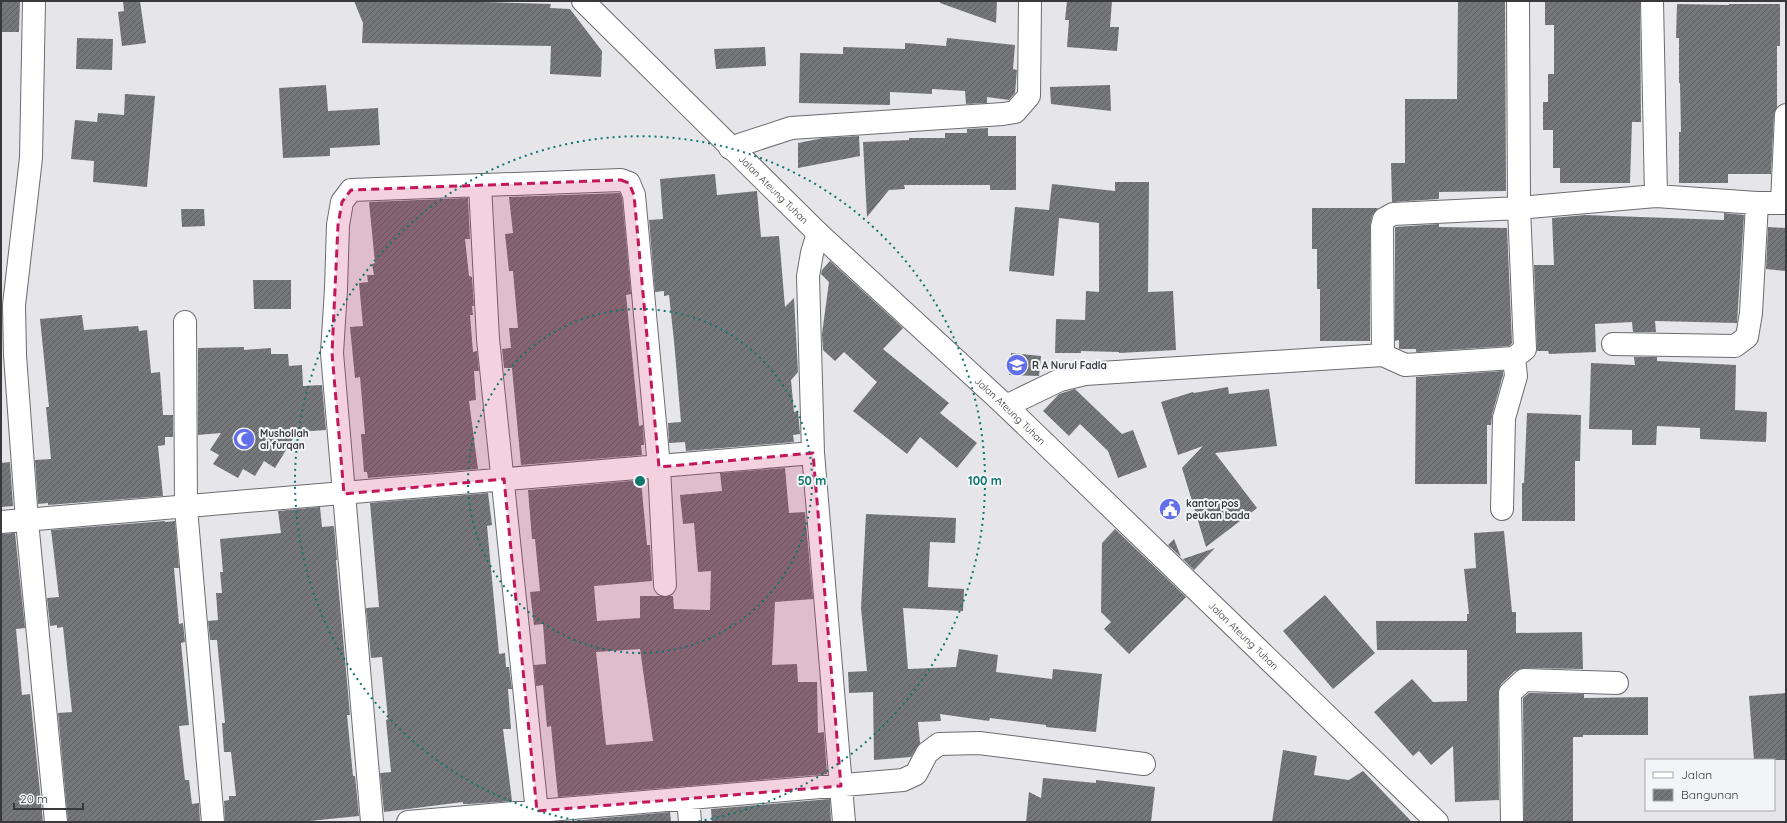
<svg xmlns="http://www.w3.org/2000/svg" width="1787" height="823" viewBox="0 0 1787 823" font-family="Quicksand,sans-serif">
  <defs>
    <pattern id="building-hatch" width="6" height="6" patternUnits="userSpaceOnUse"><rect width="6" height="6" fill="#76777a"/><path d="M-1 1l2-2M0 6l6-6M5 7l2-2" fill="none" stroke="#5d5e60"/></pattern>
  </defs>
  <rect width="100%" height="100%" fill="#e6e6ea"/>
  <path fill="url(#building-hatch)" fill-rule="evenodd" d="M 1,1 L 20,1 L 19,32 L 1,32 Z
    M 123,1 L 140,1 L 146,43 L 122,46 L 118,12 L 124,11 Z
    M 354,1 L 444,1 L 551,4 L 550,8 L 570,9 L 602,51 L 601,77 L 550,74 L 551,46 L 362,43 L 363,23 Z
    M 940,1 L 997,1 L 996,23 L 940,3 Z
    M 1067,1 L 1112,1 L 1110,27 L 1119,27 L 1117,51 L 1067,47 L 1069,20 L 1065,20 Z
    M 1458,1 L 1505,1 L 1506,191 L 1439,192 L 1439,199 L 1392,202 L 1391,163 L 1405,163 L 1405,99 L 1457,99 Z
    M 1545,1 L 1640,1 L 1641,122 L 1632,122 L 1630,183 L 1560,183 L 1560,168 L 1553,168 L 1553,130 L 1543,130 L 1543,102 L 1548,102 L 1548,74 L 1554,74 L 1554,25 L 1545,25 Z
    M 1677,4 L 1729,5 L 1729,4 L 1780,4 L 1780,46 L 1777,46 L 1777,107 L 1774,114 L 1771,174 L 1728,174 L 1728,183 L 1679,183 L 1679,132 L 1681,132 L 1680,83 L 1679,83 L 1679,38 L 1676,38 Z
    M 77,38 L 113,39 L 112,70 L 76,69 Z
    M 947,38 L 1015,45 L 1013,69 L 1017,70 L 1015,93 L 1009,100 L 987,97 L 987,103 L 966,104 L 965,91 L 932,89 L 932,94 L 890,92 L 890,105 L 799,103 L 800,53 L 843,54 L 843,47 L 905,49 L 905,43 L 946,46 Z
    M 765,47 L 766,66 L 716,69 L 714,49 Z
    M 326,85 L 328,111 L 378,108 L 380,145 L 330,148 L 330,156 L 283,158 L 279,88 Z
    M 1110,85 L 1111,111 L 1051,104 L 1050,87 Z
    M 125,94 L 155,96 L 147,187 L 93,182 L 94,161 L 71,159 L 75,120 L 97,122 L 98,113 L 124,115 Z
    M 988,128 L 988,136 L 1016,136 L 1016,190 L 990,190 L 990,185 L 904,185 L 905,189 L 889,190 L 867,217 L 863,142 L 909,140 L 909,138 L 945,138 L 945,133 L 967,133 L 967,129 Z
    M 859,136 L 860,156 L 798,168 L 798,143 L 823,138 Z
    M 715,174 L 717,195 L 757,191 L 761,237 L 779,236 L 785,307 L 794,298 L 798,372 L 791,380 L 794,412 L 798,411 L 800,434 L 793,435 L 794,442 L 686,451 L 685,442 L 669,443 L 668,423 L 681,422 L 674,341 L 669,295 L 664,296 L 664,291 L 655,292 L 649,220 L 663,219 L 660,179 Z
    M 1115,182 L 1149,182 L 1148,292 L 1173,291 L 1176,350 L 1119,353 L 1119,352 L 1081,351 L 1081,353 L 1055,353 L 1056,319 L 1085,320 L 1086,291 L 1099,292 L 1099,223 L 1059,218 L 1054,276 L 1009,271 L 1015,207 L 1049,210 L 1052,184 L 1115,191 Z
    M 620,193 L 622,198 L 631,294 L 626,295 L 632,355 L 639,426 L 643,425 L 644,445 L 641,445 L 642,455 L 521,465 L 512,368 L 504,368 L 502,349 L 511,348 L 509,328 L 518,328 L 513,271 L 509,271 L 505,234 L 513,233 L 509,197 Z
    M 468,198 L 470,239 L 465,239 L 469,276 L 472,277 L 474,306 L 472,306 L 473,315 L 470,315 L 473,352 L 477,351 L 479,371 L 474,371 L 476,400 L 469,401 L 478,469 L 368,478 L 367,472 L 364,472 L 361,434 L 365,434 L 360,377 L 355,378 L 350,327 L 363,326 L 359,283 L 368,282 L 367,275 L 374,275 L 372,264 L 375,263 L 369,202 Z
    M 1312,208 L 1378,208 L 1372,216 L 1370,227 L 1370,341 L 1320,341 L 1320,289 L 1317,289 L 1317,249 L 1312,249 Z
    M 181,209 L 204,209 L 205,226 L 182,227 Z
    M 1724,213 L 1744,215 L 1737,323 L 1655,321 L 1656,332 L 1633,332 L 1632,322 L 1595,324 L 1596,352 L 1549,354 L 1548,351 L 1537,351 L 1534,265 L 1554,265 L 1552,218 L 1585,215 L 1724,220 Z
    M 1439,224 L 1439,227 L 1507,228 L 1512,343 L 1509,346 L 1416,352 L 1416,349 L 1399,349 L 1399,340 L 1395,341 L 1395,227 Z
    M 1768,227 L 1786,228 L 1786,271 L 1766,269 Z
    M 830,261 L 903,328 L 883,349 L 949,403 L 940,413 L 977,443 L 957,468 L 920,437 L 907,454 L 853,411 L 877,382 L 844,352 L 835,361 L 823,350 L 822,334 L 829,282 L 821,274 L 822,270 Z
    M 253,280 L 291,280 L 291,309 L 254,309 Z
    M 82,315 L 84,330 L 138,326 L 139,331 L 147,330 L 151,373 L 160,372 L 163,415 L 173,415 L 173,437 L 165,437 L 165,445 L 158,446 L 163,496 L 48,505 L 48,503 L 38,504 L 35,460 L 51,459 L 46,407 L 49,407 L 40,319 Z
    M 244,347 L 244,350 L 271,348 L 271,354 L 288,354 L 289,366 L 302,365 L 303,386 L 322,385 L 326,430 L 297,432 L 275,468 L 264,461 L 255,476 L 243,469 L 238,478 L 213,464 L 219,455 L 210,450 L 221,433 L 198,435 L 198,348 Z
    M 1011,353 L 1041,356 L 1039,376 L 1009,375 Z
    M 1634,357 L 1657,357 L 1657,361 L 1736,365 L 1735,410 L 1767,412 L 1766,442 L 1700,439 L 1700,428 L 1657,426 L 1656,445 L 1632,445 L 1632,430 L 1589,429 L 1591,363 L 1635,365 Z
    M 1503,371 L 1503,375 L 1492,415 L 1491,425 L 1487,425 L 1487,484 L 1415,484 L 1416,377 Z
    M 1228,387 L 1229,394 L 1269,389 L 1277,446 L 1215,453 L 1257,508 L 1206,547 L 1182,468 L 1203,446 L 1178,455 L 1161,402 L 1193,392 L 1194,393 Z
    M 1075,389 L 1122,434 L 1133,430 L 1147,467 L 1118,478 L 1108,451 L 1080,424 L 1069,436 L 1043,411 L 1059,394 Z
    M 1527,413 L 1581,415 L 1580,461 L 1575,461 L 1575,521 L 1522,521 L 1522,483 L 1524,483 Z
    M 10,462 L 13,506 L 1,507 L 1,463 Z
    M 785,468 L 789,513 L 805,512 L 813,599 L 775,602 L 772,665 L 797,664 L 798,682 L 817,682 L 818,733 L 824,732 L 827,774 L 558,797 L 551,726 L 547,727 L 543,685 L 536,686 L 534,665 L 546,664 L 543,624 L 534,625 L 530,592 L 540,591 L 535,539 L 532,539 L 528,490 L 641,480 L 647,545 L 650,545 L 652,581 L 594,586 L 597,621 L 640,618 L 640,596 L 673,596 L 674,609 L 710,610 L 711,571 L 698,572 L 694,523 L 683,524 L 680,495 L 722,491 L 720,473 ZM 640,649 L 653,741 L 606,745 L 596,652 Z
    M 488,493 L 492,525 L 487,526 L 499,654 L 505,653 L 506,667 L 509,667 L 512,689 L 508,689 L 511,729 L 503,729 L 512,801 L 468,804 L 463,804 L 463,802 L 384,812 L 380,773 L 391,772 L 386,720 L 388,719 L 382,657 L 371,658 L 366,608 L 379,607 L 370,503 Z
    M 320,507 L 322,527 L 334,526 L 337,560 L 336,560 L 350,715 L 347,715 L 353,776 L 355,776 L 359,816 L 300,822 L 225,822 L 224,801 L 229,800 L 229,796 L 236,796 L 231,752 L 224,752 L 222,723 L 225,723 L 217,640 L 210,640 L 208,621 L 218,620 L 216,593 L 222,593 L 220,572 L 223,572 L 220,539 L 281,533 L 278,511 Z
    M 866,514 L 956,518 L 955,543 L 930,542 L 928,587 L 964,589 L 963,611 L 903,608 L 908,669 L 956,667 L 959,649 L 998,655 L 996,672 L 1052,679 L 1053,669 L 1102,674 L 1096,732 L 1046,727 L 1046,725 L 990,718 L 989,721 L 940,714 L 941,721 L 918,722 L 920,743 L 911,757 L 874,760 L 873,692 L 849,693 L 848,672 L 867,671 L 861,608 Z
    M 165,521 L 165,522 L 175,521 L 179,568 L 174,568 L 179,624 L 183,623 L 185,642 L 181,643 L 189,725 L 179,726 L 185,780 L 189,780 L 192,804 L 199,803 L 200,822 L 68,822 L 58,713 L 72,712 L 63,627 L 57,628 L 57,625 L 50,626 L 47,598 L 59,597 L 51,530 Z
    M 1115,529 L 1186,597 L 1129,654 L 1104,629 L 1111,622 L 1101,612 L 1102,543 Z
    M 1504,531 L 1512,612 L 1516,612 L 1516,633 L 1582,632 L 1583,669 L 1524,668 L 1515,671 L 1501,684 L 1498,693 L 1499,800 L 1455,802 L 1453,746 L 1431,765 L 1419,751 L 1413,756 L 1374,712 L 1412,679 L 1433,702 L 1467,701 L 1467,650 L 1377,650 L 1376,621 L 1467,621 L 1467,614 L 1469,614 L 1464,569 L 1476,568 L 1474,533 Z
    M 15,533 L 25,628 L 16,629 L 22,695 L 30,694 L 43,822 L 1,822 L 1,534 Z
    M 1174,539 L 1181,557 L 1168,545 Z
    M 1215,548 L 1194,570 L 1183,559 Z
    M 1325,595 L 1375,653 L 1333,689 L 1283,631 Z
    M 1529,693 L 1584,694 L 1584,698 L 1648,697 L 1648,735 L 1583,735 L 1583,737 L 1573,737 L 1573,822 L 1524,822 L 1523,698 Z
    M 1786,693 L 1785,760 L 1754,760 L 1749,696 Z
    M 1283,750 L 1317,756 L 1314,775 L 1349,780 L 1363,771 L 1412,822 L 1272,822 Z
    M 1043,778 L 1096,783 L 1096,780 L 1155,787 L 1151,822 L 1026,822 L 1029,792 L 1041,798 Z
    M 830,799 L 831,822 L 712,822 L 711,809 Z
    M 670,812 L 671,822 L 560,822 Z"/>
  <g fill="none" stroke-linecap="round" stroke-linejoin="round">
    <g stroke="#6b6c6e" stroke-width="24">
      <path id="minor" d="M 34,1 L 31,158 L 14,305 L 15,355 L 27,521 L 56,822
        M 1652,1 L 1656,196
        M 730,148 L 791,128 L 1003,114 L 1015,112 L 1029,96 L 1030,1
        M 480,185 L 488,339 L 538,822
        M 1782,203 L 1786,115
        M 818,233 L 812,253 L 808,276 L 813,453 L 844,822
        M 185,322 L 186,508 L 213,822
        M 1613,344 L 1735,346 L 1747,337 L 1751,313 L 1757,203
        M 1383,355 L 1405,365 L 1514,358
        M 1006,406 L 1060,380 L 1085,374 L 1383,355 L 1382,227 L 1384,219 L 1393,214 L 1519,208 L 1656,196 L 1757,203 L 1786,203
        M 1502,509 L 1504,418 L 1516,376 L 1514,358 L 1525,349 L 1519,208 L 1518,1
        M 1,522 L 813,453
        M 688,798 L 690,822
        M 372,822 L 332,353 L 336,289 L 338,225 L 342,202 L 351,190 L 621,180 L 629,183 L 634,195 L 659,467 L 665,585
        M 408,822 L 903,780 L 916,774 L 927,753 L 939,744 L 979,743 L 1144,764
        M 1512,822 L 1510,693 L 1524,680 L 1617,683"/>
    </g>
    <g stroke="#6b6c6e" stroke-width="24">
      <g id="tertiary">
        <path id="s1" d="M 583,1 L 818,233 L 1006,406 L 1437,822"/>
      </g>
    </g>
    <use href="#minor" stroke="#fff" stroke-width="22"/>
    <use href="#tertiary" stroke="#fff" stroke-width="22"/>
  </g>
  <path fill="#c2185b" fill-opacity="0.2" stroke="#c2185b" stroke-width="3" stroke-dasharray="8 5" stroke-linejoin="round" d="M 621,180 L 629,183 L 634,195 L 659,467 L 813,453 L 841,786 L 537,811 L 504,479 L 344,494 L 332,353 L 338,225 L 342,202 L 351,190 Z"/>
  <g fill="none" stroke="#0f766e" stroke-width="2" stroke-dasharray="2 4">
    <circle cx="640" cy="481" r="172"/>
    <path d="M586 822A345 345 0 1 1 694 822"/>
  </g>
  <defs>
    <g id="school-disc" transform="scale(1.15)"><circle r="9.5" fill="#6370e9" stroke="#f3f4f7"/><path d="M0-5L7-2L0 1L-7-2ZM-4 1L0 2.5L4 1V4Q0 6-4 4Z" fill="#fff"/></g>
    <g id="mosque-disc" transform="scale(1.15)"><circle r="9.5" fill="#6370e9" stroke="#f3f4f7"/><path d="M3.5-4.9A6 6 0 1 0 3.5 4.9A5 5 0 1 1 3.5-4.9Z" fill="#fff"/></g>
    <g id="civic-disc" transform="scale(1.15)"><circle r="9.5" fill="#6370e9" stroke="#f3f4f7"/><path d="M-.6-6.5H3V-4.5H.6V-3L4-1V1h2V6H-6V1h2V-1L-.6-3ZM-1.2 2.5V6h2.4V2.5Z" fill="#fff"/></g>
  </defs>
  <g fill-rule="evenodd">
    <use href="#school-disc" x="1017" y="365"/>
    <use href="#mosque-disc" x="244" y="439"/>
    <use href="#civic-disc" x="1170" y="509"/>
  </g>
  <g text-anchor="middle" stroke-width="4" stroke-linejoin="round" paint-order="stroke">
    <g font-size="10" fill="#39393b" stroke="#f3f4f7">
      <text dy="4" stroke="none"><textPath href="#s1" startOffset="268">Jalan Ateung Tuhan</textPath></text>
      <text dy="4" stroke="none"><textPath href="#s1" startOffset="592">Jalan Ateung Tuhan</textPath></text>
      <text dy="4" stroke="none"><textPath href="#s1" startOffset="916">Jalan Ateung Tuhan</textPath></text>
    </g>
    <g font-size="10" font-weight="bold" fill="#39393b" stroke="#f3f4f7" text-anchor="start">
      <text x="1032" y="369">R A Nurul Fadla</text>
      <text x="260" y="437">Mushollah<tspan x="260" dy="12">al furqan</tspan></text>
      <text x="1186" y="507">kantor pos<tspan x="1186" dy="12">peukan bada</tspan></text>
    </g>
  </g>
  <circle cx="640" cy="481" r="6" fill="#0f766e" stroke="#f3f4f7" stroke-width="2"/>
  <g font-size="12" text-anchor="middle" font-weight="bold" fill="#0f766e" stroke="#f3f4f7" stroke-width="4" stroke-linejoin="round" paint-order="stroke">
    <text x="812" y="485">50 m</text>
    <text x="985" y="485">100 m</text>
  </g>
  <rect width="1787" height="823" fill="none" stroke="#39393b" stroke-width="4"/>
  <rect x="1645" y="759" width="130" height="52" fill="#f3f4f7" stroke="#a9a9ac"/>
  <rect x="1653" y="772" width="20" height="6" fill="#ffffff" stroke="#a9a9ac"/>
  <text x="1681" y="779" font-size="12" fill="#39393b">Jalan</text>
  <rect x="1653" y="789" width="20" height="12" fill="url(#building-hatch)" stroke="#a9a9ac"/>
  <text x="1681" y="799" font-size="12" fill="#39393b">Bangunan</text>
  <path d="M14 803v6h69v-6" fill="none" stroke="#39393b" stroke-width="2"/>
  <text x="20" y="803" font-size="12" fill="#39393b" stroke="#f3f4f7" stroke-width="3" paint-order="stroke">20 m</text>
</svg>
